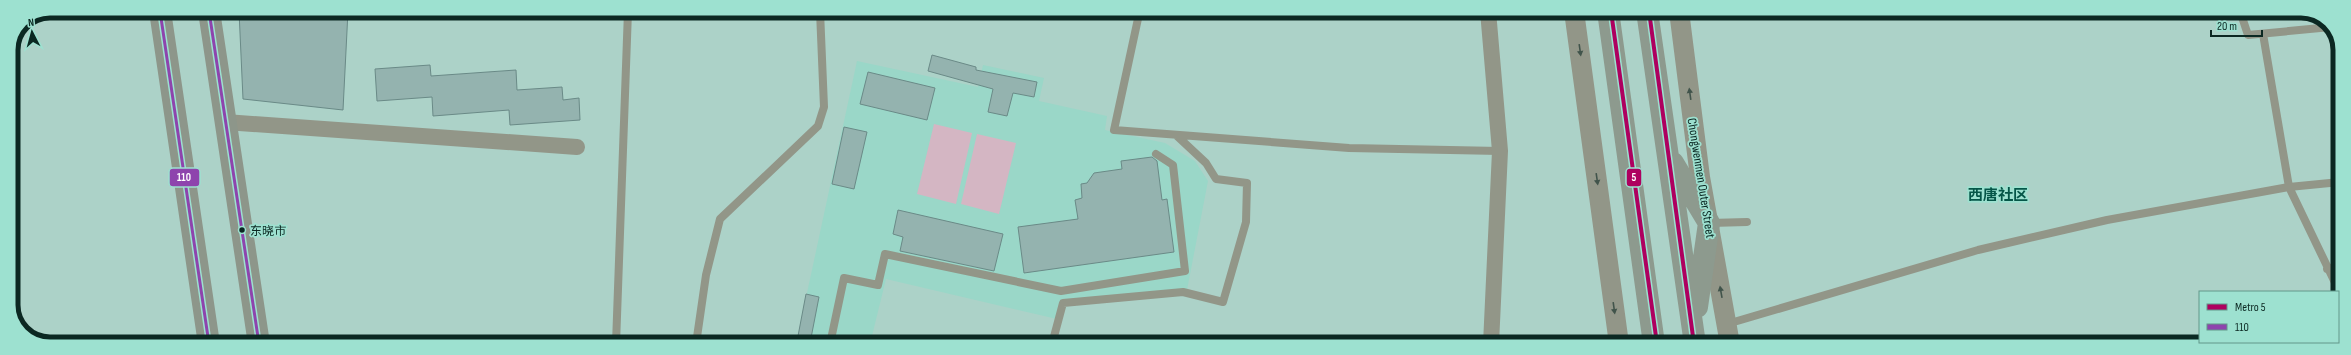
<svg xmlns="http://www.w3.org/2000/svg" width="2351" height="355" viewBox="0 0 2351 355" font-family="'Sofia Sans Condensed','Noto Sans SC',sans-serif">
  <rect width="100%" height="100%" fill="#acd2c8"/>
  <path fill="#9ad7c8" d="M 857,61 L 978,87 L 983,65 L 1044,78 L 1039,101 L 1107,116 L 1105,130 L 1165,143 L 1195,161 L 1208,181 L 1187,290 L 1062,301 L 1057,319 L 886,279 L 870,344 L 796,344 Z"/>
  <path fill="#d4b6c3" d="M 934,124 L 972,133 L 956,204 L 917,194 Z
    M 977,134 L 1016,143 L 999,214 L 961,204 Z"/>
  <path fill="#94b3af" stroke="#6a8a87" d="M 239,11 L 348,11 L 343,110 L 243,99 Z
    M 932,55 L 976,67 L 976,70 L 1037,82 L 1034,97 L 1013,93 L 1007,116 L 988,112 L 993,89 L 928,71 Z
    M 430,65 L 431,76 L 516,70 L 517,90 L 562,87 L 563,100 L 579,98 L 580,120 L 510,125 L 509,110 L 433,116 L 432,97 L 377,101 L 375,69 Z
    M 868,72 L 935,88 L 927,120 L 860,104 Z
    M 844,127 L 867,132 L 854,189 L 832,184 Z
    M 1152,157 L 1157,161 L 1162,200 L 1167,199 L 1174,252 L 1024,273 L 1018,227 L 1078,219 L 1075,200 L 1082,198 L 1081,184 L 1087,183 L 1094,173 L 1122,169 L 1121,161 Z
    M 898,210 L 1003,234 L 994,271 L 900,251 L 903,237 L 893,234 Z
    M 806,294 L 819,297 L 811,338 L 798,336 Z"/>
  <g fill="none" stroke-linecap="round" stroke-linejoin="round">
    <path stroke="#929688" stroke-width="8" d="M 1109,11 L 1185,16 L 1329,11
      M 2240,11 L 2248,35 L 2331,27
      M 1139,14 L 1114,130 L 1349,148 L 1500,151
      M 2263,34 L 2289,187 L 2340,182
      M 1710,223 L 1747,222
      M 2327,269 L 2340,267
      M 1727,324 L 1978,250 L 2107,220 L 2289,187 L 2340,293
      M 616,344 L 628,11
      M 696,344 L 706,275 L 720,219 L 818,126 L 824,107 L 820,11
      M 830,344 L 844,278 L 878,285 L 885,254 L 1061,291 L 1185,271 L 1173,165 L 1156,154
      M 1052,344 L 1063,303 L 1183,292 L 1223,302 L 1246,222 L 1247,183 L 1216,179 L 1206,163 L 1176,135"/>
    <path stroke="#929688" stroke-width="16" d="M 1488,11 L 1500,151 L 1491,344
      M 225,122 L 577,147"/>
    <path stroke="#929688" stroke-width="20" d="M 1574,11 L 1619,344
      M 1679,11 L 1700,177 L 1730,344"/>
    <path stroke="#8d968a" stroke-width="22" d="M 160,11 L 209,344
      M 209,11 L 259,344"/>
    <path stroke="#8d9a8e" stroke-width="22" d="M 1608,11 L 1654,344
      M 1647,11 L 1695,344
      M 1673,163 L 1709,223 L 1697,307"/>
    <g stroke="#9de1d0" stroke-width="6">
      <path id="bus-1" d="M 160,11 L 209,344
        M 209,11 L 259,344"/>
    </g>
    <use href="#bus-1" stroke="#8e44ad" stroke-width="3"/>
    <g stroke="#9de1d0" stroke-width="7">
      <path id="metro-1" d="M 1611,11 L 1657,344
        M 1649,11 L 1694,344"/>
    </g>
    <use href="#metro-1" stroke="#ae005f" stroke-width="4"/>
  </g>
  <defs><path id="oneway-solid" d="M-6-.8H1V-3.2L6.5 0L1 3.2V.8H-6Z"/></defs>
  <g fill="#41544b">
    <use href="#oneway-solid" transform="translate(1580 50) rotate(82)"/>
    <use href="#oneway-solid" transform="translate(1690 94) rotate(-98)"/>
    <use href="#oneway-solid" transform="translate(1597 179) rotate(82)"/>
    <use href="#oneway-solid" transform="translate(1721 292) rotate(-100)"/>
    <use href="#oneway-solid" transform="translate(1614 308) rotate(82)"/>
  </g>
  <circle fill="#0b2822" stroke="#9de1d0" stroke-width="1.5" cx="242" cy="230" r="3.5"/>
  <g text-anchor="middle" stroke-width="3.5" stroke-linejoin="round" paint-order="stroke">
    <g font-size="12" fill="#0b2822" stroke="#9de1d0" text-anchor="start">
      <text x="250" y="235">东晓市</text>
    </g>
    <g font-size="13" fill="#0b2822" stroke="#9de1d0">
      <text transform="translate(1702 178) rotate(81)" y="5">Chongwenmen Outer Street</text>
    </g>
    <g font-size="15" font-weight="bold" fill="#065648" stroke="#9de1d0">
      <text x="1998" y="200">西唐社区</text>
    </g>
  </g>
  <path d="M0 0H2351V355H0ZM50 18H2301A32 32 0 0 1 2333 50V305A32 32 0 0 1 2301 337H50A32 32 0 0 1 18 305V50A32 32 0 0 1 50 18Z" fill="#9de1d0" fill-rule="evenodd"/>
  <path fill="none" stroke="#0b2822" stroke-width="5" d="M50 18H2301A32 32 0 0 1 2333 50V305A32 32 0 0 1 2301 337H50A32 32 0 0 1 18 305V50A32 32 0 0 1 50 18Z"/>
  <g stroke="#9de1d0" stroke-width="1.5">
    <rect x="169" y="168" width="31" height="19" rx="4" fill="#8e44ad"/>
    <rect x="1626" y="168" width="16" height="19" rx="4" fill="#ae005f"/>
  </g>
  <g font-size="11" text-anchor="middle" font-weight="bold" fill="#fff">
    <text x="184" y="181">110</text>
    <text x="1634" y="181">5</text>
  </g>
  <rect x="2199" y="291" width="140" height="52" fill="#9de1d0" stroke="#63978a"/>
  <rect x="2207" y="304" width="20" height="6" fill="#ae005f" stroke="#63978a"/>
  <text x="2235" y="311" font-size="12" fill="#0b2822">Metro 5</text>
  <rect x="2207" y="324" width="20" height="6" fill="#8e44ad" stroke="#63978a"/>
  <text x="2235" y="331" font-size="12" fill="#0b2822">110</text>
  <g transform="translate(32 32) rotate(354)" stroke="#9de1d0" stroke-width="3" paint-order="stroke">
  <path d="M0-3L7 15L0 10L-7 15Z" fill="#0b2822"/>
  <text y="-6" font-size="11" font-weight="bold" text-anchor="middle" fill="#0b2822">N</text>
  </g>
  <path d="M2211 30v6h51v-6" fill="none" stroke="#0b2822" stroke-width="2"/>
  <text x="2217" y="30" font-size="12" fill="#0b2822" stroke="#9de1d0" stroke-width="3" paint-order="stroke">20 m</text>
</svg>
